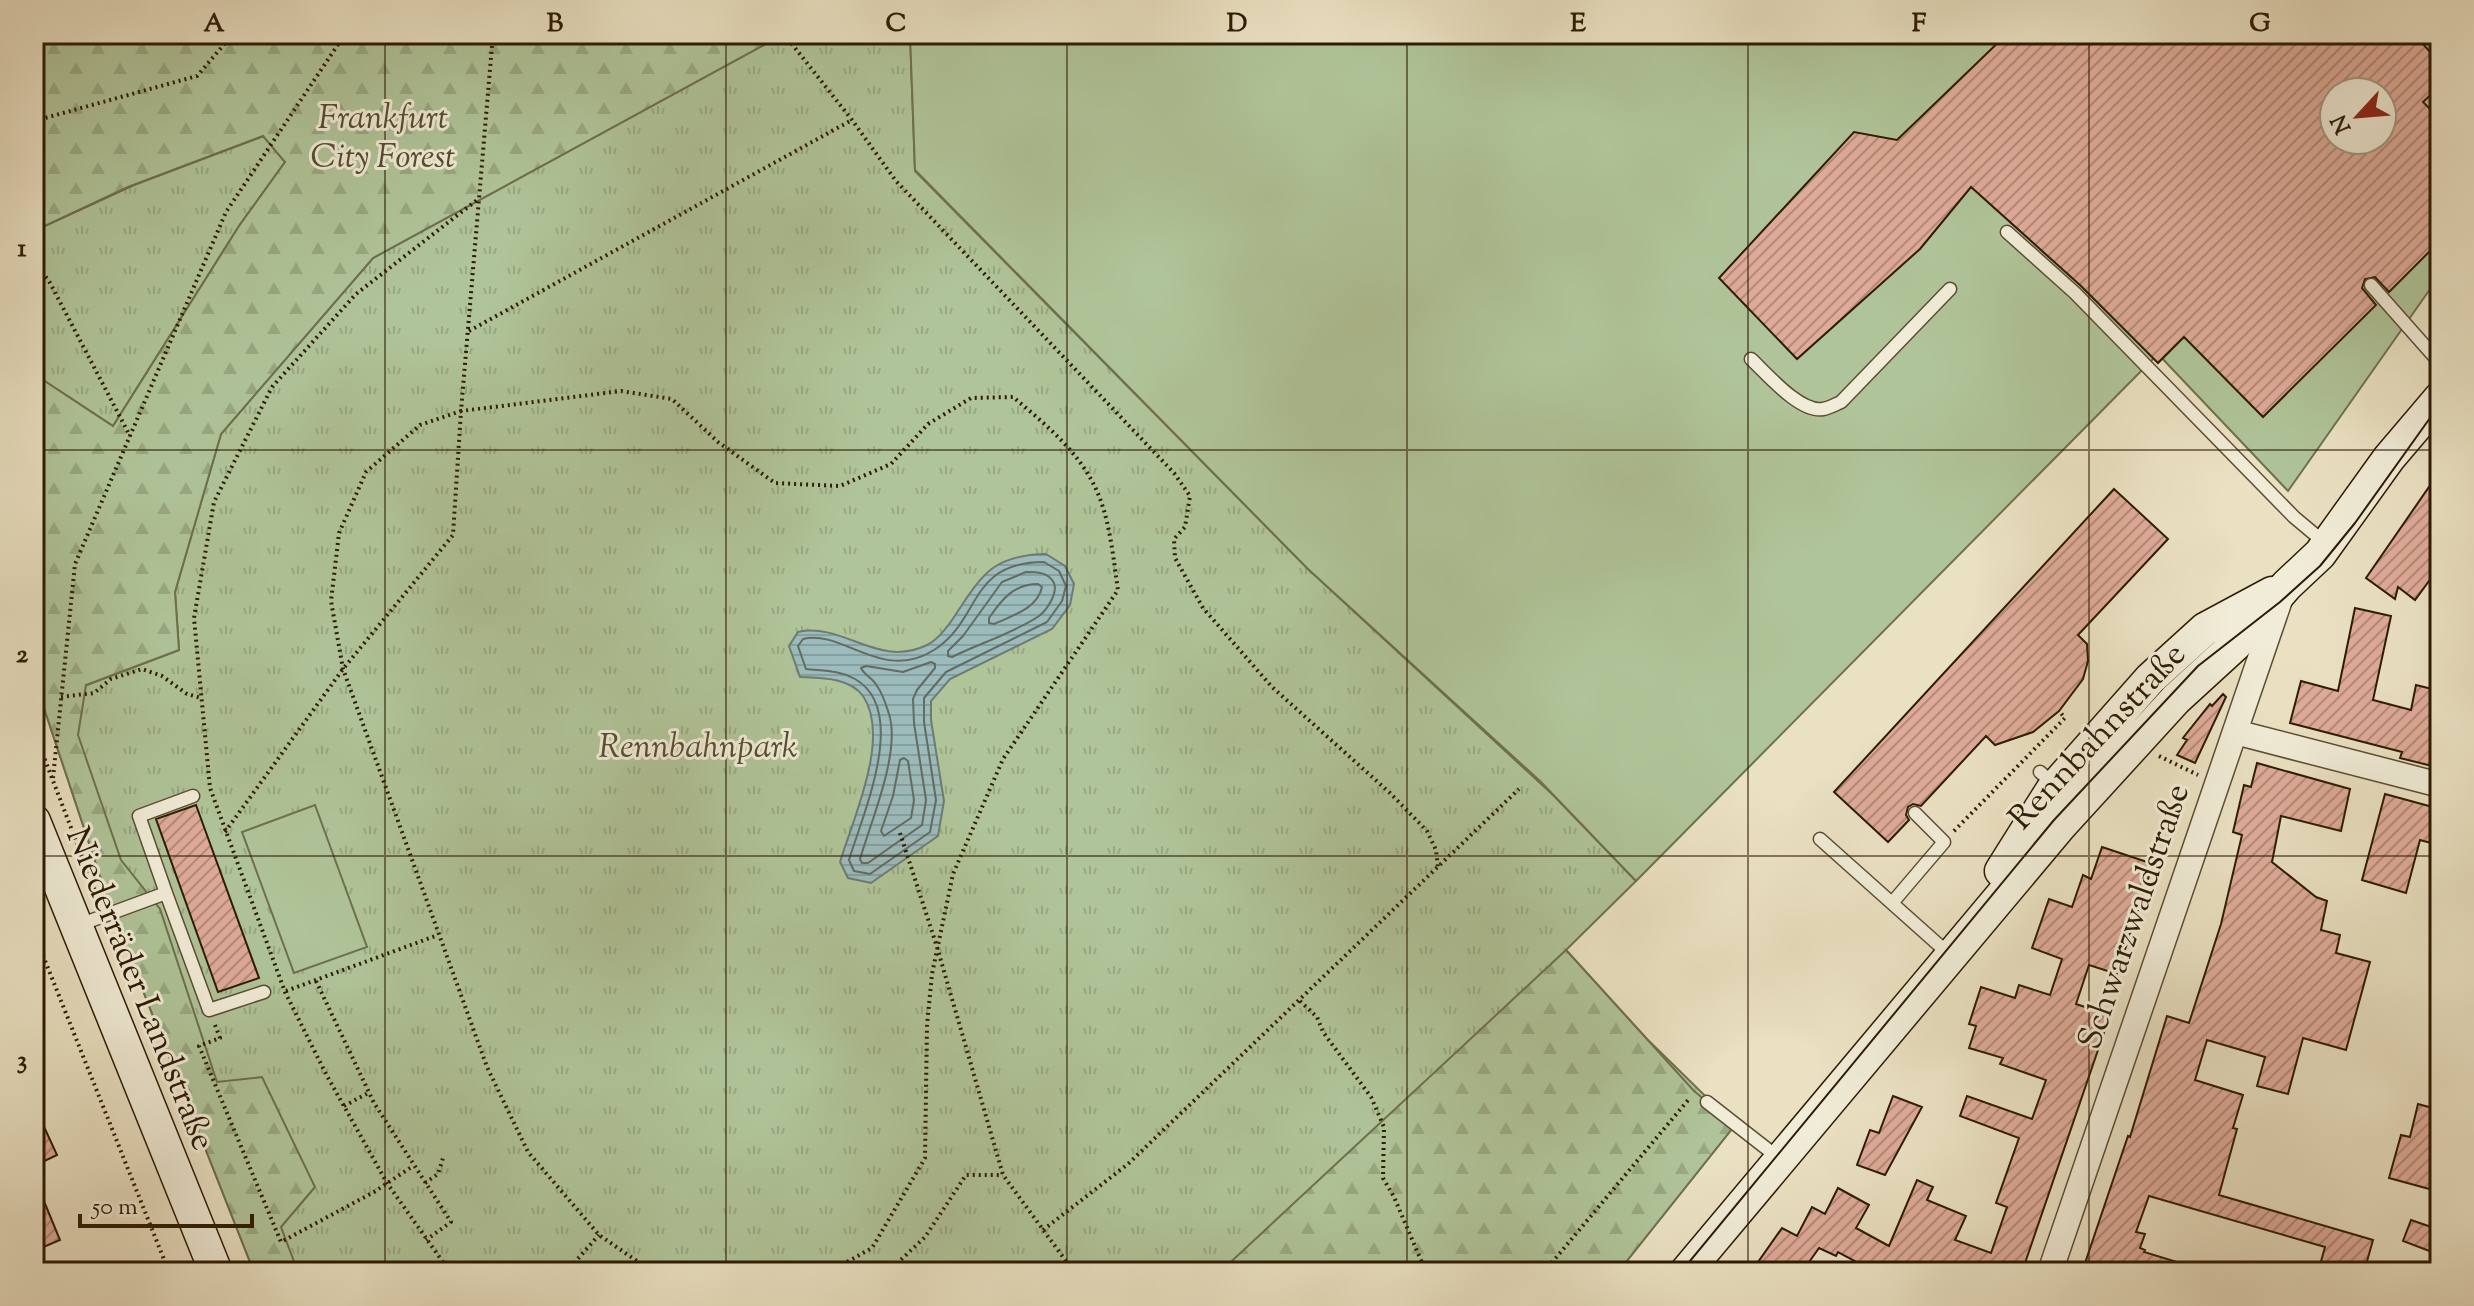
<svg xmlns="http://www.w3.org/2000/svg" width="2474" height="1306" viewBox="0 0 2474 1306" font-family="'Sorts Mill Goudy',serif">
  <defs>
    <pattern id="grass-tufts" width="24" height="20" patternUnits="userSpaceOnUse" patternTransform="scale(2)"><rect width="24" height="20" fill="#b0c499"/><path d="M3 7l-1-3M5 7V3M7 7l1-3M15 17l-1-3M17 17v-4M19 17l1-3" fill="none" stroke="#98a882"/></pattern>
    <pattern id="forest-firs" width="22" height="20" patternUnits="userSpaceOnUse" patternTransform="scale(2)"><rect width="22" height="20" fill="#b0c499"/><path d="M5 1l3.5 6h-7zM16 11l3.5 6h-7z" fill="#98a882"/></pattern>
    <pattern id="water-rules" width="6" height="5" patternUnits="userSpaceOnUse" patternTransform="scale(2)"><rect width="6" height="5" fill="#9bbbbc"/><path d="M0 2.5h6" fill="none" stroke="#86a0a0"/></pattern>
    <pattern id="building-hatch" width="6" height="6" patternUnits="userSpaceOnUse" patternTransform="scale(2)"><rect width="6" height="6" fill="#dfab98"/><path d="M-1 1l2-2M0 6l6-6M5 7l2-2" fill="none" stroke="#b58a7a"/></pattern>
  </defs>
  <rect width="100%" height="100%" fill="#eae1c2"/>
  <filter id="stains"><feTurbulence type="fractalNoise" baseFrequency=".0025" numOctaves="4"/><feColorMatrix values="0 0 0 0 .2 0 0 0 0 .09 0 0 0 0 .02 0 0 0 .5 -.17"/></filter>
  <radialGradient id="worn" r=".72"><stop offset=".6" stop-color="#630" stop-opacity="0"/><stop offset="1" stop-color="#630" stop-opacity=".3"/></radialGradient>
  <path fill="url(#grass-tufts)" stroke="#6e704e" stroke-width="2" d="M 784,34 L 910,34 L 915,171 L 1308,569 L 1553,795 L 1636,881 L 1566,950 L 1647,1039 L 1735,1125 L 1618,1272 L 254,1272 L 112,912 L 42,702 L 179,650 L 175,592 L 221,434 L 373,258 Z
    M 264,136 L 285,162 L 239,226 L 113,426 L 34,374 L 34,231 L 134,185 Z"/>
  <path fill="url(#forest-firs)" stroke="#6e704e" stroke-width="2" d="M 34,34 L 784,34 L 373,258 L 221,434 L 175,592 L 179,650 L 86,685 L 78,735 L 121,860 L 160,909 L 217,1082 L 262,1077 L 315,1187 L 281,1227 L 298,1272 L 254,1272 L 112,912 L 42,702 L 34,705 L 34,374 L 113,426 L 239,226 L 285,162 L 263,136 L 128,187 L 34,231 Z
    M 1566,950 L 1694,1091 L 1735,1125 L 1618,1272 L 1220,1272 Z"/>
  <path fill="#b0c499" stroke="#6e704e" stroke-width="2" fill-rule="evenodd" d="M 910,34 L 2440,34 L 2440,275 L 2288,491 L 2158,354 L 1636,881 L 1541,782 L 1308,569 L 915,170 ZM 2334,92 L 2382,92 L 2382,140 L 2334,140 Z
    M 315,805 L 367,947 L 294,973 L 242,832 Z"/>
  <path fill="url(#water-rules)" stroke="#6f7b72" stroke-width="2" d="M 1046,554 L 1065,566 L 1074,584 L 1070,605 L 1052,629 L 950,679 L 931,701 L 931,720 L 944,801 L 938,836 L 871,883 L 848,878 L 840,862 C 853,819 891,737 863,696 C 849,677 820,678 800,677 L 789,646 L 798,632 C 844,622 878,669 927,645 C 939,639 949,625 956,614 C 983,573 994,555 1046,554 Z"/>
  <g fill="none" stroke-linecap="round" stroke-linejoin="round">
    <path stroke="#646b60" stroke-width="2" d="M 1044,562 L 1059,571 L 1066,586 L 1062,601 L 1047,622 L 946,672 L 924,698 L 924,722 L 936,800 L 930,832 L 870,874 L 854,871 L 849,860 C 862,816 910,710 855,679 C 839,670 823,671 806,669 L 798,646 L 803,639 C 843,629 882,683 934,650 C 982,619 968,562 1044,562 Z
      M 1026,572 C 1036,572 1049,572 1054,583 C 1058,593 1047,610 1039,616 C 1016,632 978,644 952,657 L 948,656 L 948,651 L 963,636 L 1002,582 Z
      M 1038,584 L 1042,587 C 1038,608 1012,616 994,624 L 989,623 L 989,618 C 1002,599 1014,584 1038,584 Z
      M 931,662 L 935,664 L 935,668 L 917,690 L 913,699 L 914,723 L 926,800 L 922,825 L 868,863 L 862,863 L 860,859 C 871,821 901,752 889,714 C 886,705 883,694 877,686 C 873,678 865,676 861,668 L 866,666 L 903,672 Z
      M 904,758 L 908,761 L 914,800 L 911,818 L 884,836 L 881,831 L 893,796 L 900,760 Z"/>
  </g>
  <path fill="url(#building-hatch)" stroke="#2d1b04" stroke-width="2" fill-rule="evenodd" d="M 2007,34 L 2414,34 L 2440,63 L 2440,86 L 2423,102 L 2440,119 L 2440,241 L 2389,292 L 2375,277 L 2365,279 L 2362,288 L 2376,305 L 2263,417 L 2184,337 L 2158,363 L 2081,286 L 1971,187 L 1920,249 L 1797,359 L 1719,278 L 1854,132 L 1897,140 ZM 2334,92 L 2382,92 L 2382,140 L 2334,140 Z
    M 2440,471 L 2440,566 L 2415,600 L 2398,587 L 2395,599 L 2366,578 Z
    M 2114,489 L 2168,539 L 2078,635 L 2087,644 L 2088,661 L 2083,679 L 2059,711 L 2033,732 L 1995,745 L 1986,736 L 1921,806 L 1913,804 L 1908,807 L 1906,815 L 1909,820 L 1888,842 L 1834,792 Z
    M 2355,608 L 2391,616 L 2373,700 L 2411,710 L 2416,685 L 2440,691 L 2440,768 L 2400,758 L 2402,752 L 2290,723 L 2301,681 L 2338,691 Z
    M 2223,694 L 2226,697 L 2195,763 L 2177,755 L 2187,740 L 2183,738 L 2210,704 L 2212,706 Z
    M 2257,763 L 2350,789 L 2341,831 L 2281,816 L 2272,862 L 2316,897 L 2327,901 L 2321,930 L 2340,935 L 2336,953 L 2370,962 L 2346,1050 L 2303,1038 L 2288,1094 L 2257,1086 L 2265,1057 L 2207,1040 L 2195,1080 L 2243,1095 L 2233,1128 L 2237,1129 L 2219,1195 L 2373,1240 L 2364,1272 L 2318,1272 L 2325,1247 L 2149,1196 L 2136,1232 L 2145,1234 L 2140,1248 L 2145,1250 L 2144,1252 L 2193,1267 L 2192,1272 L 2082,1272 L 2128,1136 L 2130,1137 L 2167,1016 L 2189,1023 L 2221,924 L 2242,835 L 2233,832 L 2244,785 L 2251,787 Z
    M 2385,794 L 2440,809 L 2431,843 L 2420,840 L 2406,893 L 2362,880 Z
    M 196,805 L 259,978 L 218,992 L 156,819 Z
    M 2102,847 L 2153,864 L 2117,974 L 2089,965 L 2076,1004 L 2110,1015 L 2024,1266 L 2036,1270 L 2035,1272 L 1875,1272 L 1838,1252 L 1836,1256 L 1819,1248 L 1802,1272 L 1751,1272 L 1782,1228 L 1797,1236 L 1812,1207 L 1825,1214 L 1838,1188 L 1869,1205 L 1856,1228 L 1889,1246 L 1917,1180 L 1933,1187 L 1927,1200 L 1966,1216 L 1955,1240 L 1991,1253 L 2007,1207 L 1996,1203 L 2019,1138 L 1960,1116 L 1967,1096 L 2032,1119 L 2046,1080 L 2000,1064 L 2003,1058 L 1969,1048 L 1976,1026 L 1969,1024 L 1981,987 L 2015,998 L 2019,985 L 2050,995 L 2062,959 L 2032,948 L 2049,899 L 2072,907 L 2083,875 L 2091,879 Z
    M 1893,1096 L 1922,1107 L 1885,1175 L 1857,1165 L 1870,1130 L 1879,1133 Z
    M 2418,1104 L 2440,1110 L 2440,1166 L 2433,1190 L 2389,1178 L 2401,1135 L 2410,1137 Z
    M 34,1105 L 57,1155 L 34,1166 Z
    M 34,1177 L 60,1240 L 34,1251 Z
    M 2411,1220 L 2440,1230 L 2440,1255 L 2403,1241 Z"/>
  <g fill="none" stroke-linecap="round" stroke-linejoin="round">
    <g stroke="#5c4c34" stroke-width="15">
      <path id="lane" d="M 2007,232 L 2075,293 L 2294,517 L 2325,543
        M 2371,285 L 2440,363
        M 1751,359 C 1767,374 1800,413 1823,409 C 1829,408 1836,404 1841,402 L 1950,289
        M 2040,772 L 2056,786
        M 1820,839 L 1950,955
        M 166,893 L 209,1010 L 264,992
        M 1892,903 L 1944,842 L 1915,813
        M 79,925 L 166,893 L 139,816 L 193,796
        M 1707,1102 L 1780,1159"/>
    </g>
    <g stroke="#5c4c34" stroke-width="27">
      <path id="street" d="M 2235,732 L 2440,785
        M 2050,1272 L 2281,597"/>
    </g>
    <g stroke="#2d1b04" stroke-width="35">
      <path id="secondary" d="M 34,821 L 216,1272
        M 2001,871 L 2052,790 L 2150,679 L 2205,629 L 2272,593
        M 1686,1272 L 2060,826 L 2176,699 L 2235,645 L 2287,585 L 2320,554 L 2389,458 L 2440,398"/>
    </g>
    <path stroke="#2d1b04" stroke-width="4" stroke-dasharray="2 4" stroke-linecap="butt" d="M 493,34 L 461,411 L 420,425 L 366,472 L 339,533 L 331,601 L 343,669 L 487,1067 L 528,1152 L 599,1235 L 653,1272
      M 784,34 L 852,120 L 896,181 L 1174,473 L 1190,496 L 1185,527 L 1174,539 L 1175,558 L 1203,608 L 1272,687 L 1390,793 L 1427,831 L 1436,850 L 1438,868
      M 2425,34 L 2440,51
      M 34,121 L 197,76 L 233,34
      M 34,263 L 49,281 L 130,436
      M 469,331 L 852,120
      M 61,697 L 94,693 L 111,679 L 142,669 L 162,676 L 187,694 L 201,698
      M 34,731 L 99,901
      M 2159,756 L 2198,775
      M 53,778 L 75,564 L 226,212 L 345,34
      M 1954,831 L 2065,718 L 2059,711
      M 225,832 L 343,669 L 453,535 L 461,411 L 621,391 L 672,399 L 718,442 L 775,483 L 840,486 L 891,464 L 928,424 L 971,398 L 1013,397 C 1043,422 1078,451 1095,487 C 1110,518 1113,557 1118,590 L 1003,759 L 953,874 L 932,974 L 927,1025 L 925,1158 L 872,1248 L 829,1272
      M 900,833 L 937,947 L 1003,1175 L 1074,1272
      M 34,933 L 169,1272
      M 316,981 L 374,1103 L 451,1222 L 426,1240
      M 286,991 L 438,935
      M 1300,1001 L 1317,1017 L 1323,1032 L 1371,1097 L 1384,1127 L 1383,1178 L 1394,1197 L 1426,1272
      M 215,1025 L 220,1038 L 199,1046 L 281,1242 L 374,1192 L 413,1166
      M 344,1106 L 370,1092
      M 425,1183 L 438,1174 L 443,1158
      M 1043,1230 L 1128,1164 L 1519,789
      M 450,1272 L 387,1183 L 326,1074 L 285,992 L 210,788 L 194,618 L 214,502 L 272,387 L 356,294 L 477,200
      M 566,1272 L 599,1235
      M 888,1272 L 925,1237 L 966,1175 L 1003,1175
      M 1544,1272 L 1689,1099"/>
    <use href="#lane" stroke="#f1ecd7" stroke-width="12"/>
    <use href="#street" stroke="#f1ecd7" stroke-width="24"/>
    <use href="#secondary" stroke="#f1ecd7" stroke-width="32"/>
    <path stroke="#2d1b04" stroke-width="2" d="M 1681,1272 L 2054,820 L 2198,666 L 2280,602 L 2320,566 L 2355,523 L 2440,404"/>
  </g>
  <path fill="none" stroke="#2d1b04" stroke-width="2" stroke-opacity="0.55" d="M 385,34 L 385,1272M 726,34 L 726,1272M 1067,34 L 1067,1272M 1407,34 L 1407,1272M 1748,34 L 1748,1272M 2089,34 L 2089,1272M 34,450 L 2440,450M 34,856 L 2440,856"/>
  <g text-anchor="middle" stroke-width="6" stroke-linejoin="round" paint-order="stroke">
    <g font-size="34" font-style="italic" fill="#544e31" stroke="#f1ecd7">
      <text x="383" y="128">Frankfurt<tspan x="383" dy="39">City Forest</tspan></text>
      <text x="698" y="757">Rennbahnpark</text>
    </g>
    <g font-size="34" fill="#2d1b04" stroke="#f1ecd7">
      <text transform="translate(2096 735) rotate(-47)" y="12">Rennbahnstraße</text>
      <text transform="translate(2132 916) rotate(-71)" y="12">Schwarzwaldstraße</text>
      <text transform="translate(142 988) rotate(68)" y="12">Niederräder Landstraße</text>
    </g>
  </g>
  <rect width="2474" height="1306" fill="none" stroke="#eae1c2" stroke-width="88"/>
  <g transform="translate(2358 116) rotate(244)"><circle r="38" fill="#f1ecd7" stroke="#a39883" stroke-width="2"/>
  <path d="M0-6L14 30L0 20L-14 30Z" fill="#8f2418"/>
  <text y="-12" font-size="22" font-weight="bold" text-anchor="middle" fill="#2d1b04">N</text>
  </g>
  <path d="M80 1214v12h172v-12" fill="none" stroke="#2d1b04" stroke-width="4"/>
  <text x="92" y="1214" font-size="24" fill="#2d1b04" stroke="#f1ecd7" stroke-width="6" paint-order="stroke">50 m</text>
  <rect x="44" y="44" width="2386" height="1218" fill="none" stroke="#2d1b04" stroke-width="3"/>
  <g font-size="26" text-anchor="middle" font-weight="bold" fill="#2d1b04">
    <text x="214" y="31">A</text>
    <text x="555" y="31">B</text>
    <text x="896" y="31">C</text>
    <text x="1237" y="31">D</text>
    <text x="1578" y="31">E</text>
    <text x="1919" y="31">F</text>
    <text x="2260" y="31">G</text>
    <text x="22" y="256">1</text>
    <text x="22" y="662">2</text>
    <text x="22" y="1068">3</text>
  </g>
  <rect width="100%" height="100%" filter="url(#stains)"/>
  <rect width="100%" height="100%" fill="url(#worn)"/>
</svg>
